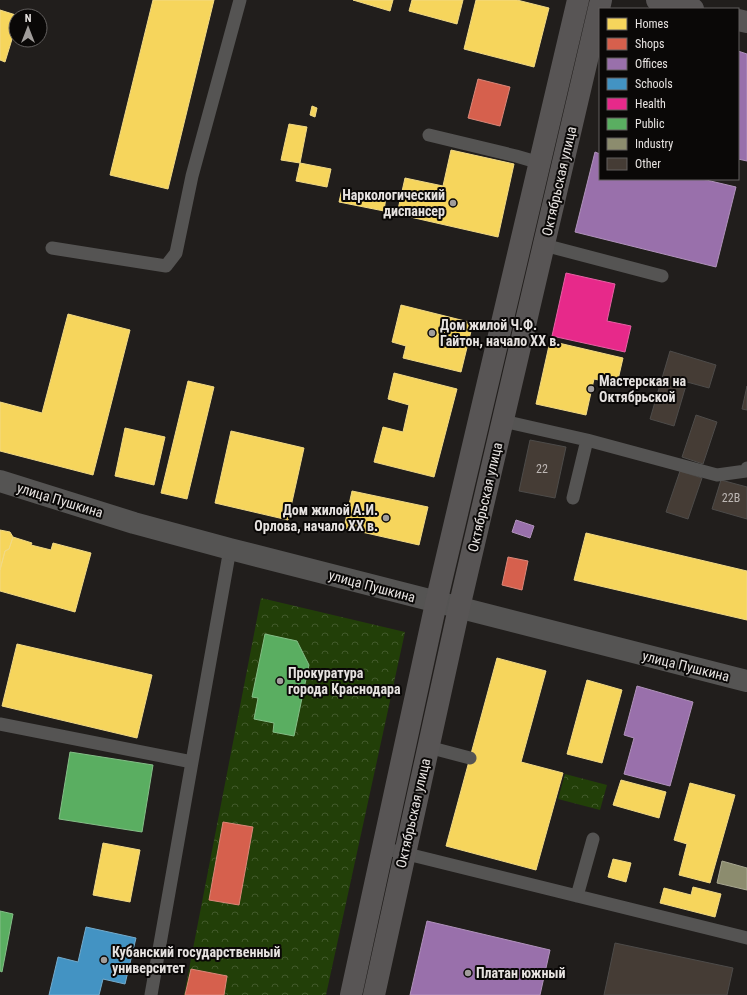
<svg xmlns="http://www.w3.org/2000/svg" width="747" height="995" viewBox="0 0 747 995" font-family="'Roboto Condensed',sans-serif">
  <defs>
    <pattern id="park-crowns" width="20" height="18" patternUnits="userSpaceOnUse"><rect width="20" height="18" fill="#223f08"/><path d="M2 6a3 3 0 1 1 6 0M12 15a3 3 0 1 1 6 0" fill="none" stroke="#425a2c"/></pattern>
  </defs>
  <rect width="100%" height="100%" fill="#211e1c"/>
  <path fill="url(#park-crowns)" d="M 261,598 L 405,632 L 326,995 L 184,995 Z
    M 565,774 L 607,785 L 600,810 L 558,799 Z"/>
  <path fill="#f6d55c" stroke="#f1d984" d="M 153,0 L 214,0 L 168,189 L 110,175 Z
    M 353,0 L 393,0 L 390,11 Z
    M 412,0 L 463,0 L 457,24 L 409,11 Z
    M 476,0 L 517,0 L 549,8 L 534,67 L 464,49 Z
    M 0,10 L 19,16 L 16,16 L 16,26 L 5,62 L 0,60 Z
    M 312,106 L 317,108 L 315,117 L 310,115 Z
    M 289,124 L 307,127 L 300,163 L 281,160 Z
    M 451,150 L 514,164 L 498,237 L 397,214 L 405,178 L 443,186 Z
    M 300,163 L 331,169 L 327,187 L 296,181 Z
    M 342,189 L 386,197 L 384,211 L 339,202 Z
    M 401,305 L 473,323 L 461,372 L 403,358 L 406,346 L 392,342 Z
    M 68,314 L 130,330 L 93,475 L 0,451 L 0,402 L 42,413 Z
    M 550,341 L 623,358 L 617,384 L 594,379 L 586,415 L 536,404 Z
    M 394,373 L 457,389 L 434,477 L 374,462 L 383,427 L 403,432 L 409,405 L 388,399 Z
    M 188,381 L 214,387 L 187,499 L 161,493 Z
    M 125,428 L 165,437 L 154,485 L 115,476 Z
    M 231,431 L 304,448 L 288,520 L 215,503 Z
    M 352,491 L 428,507 L 419,545 L 344,528 Z
    M 0,530 L 10,532 L 13,537 L 9,549 L 5,551 L 0,570 Z
    M 586,533 L 747,571 L 747,620 L 574,580 Z
    M 13,537 L 32,543 L 31,545 L 51,550 L 53,543 L 91,553 L 75,612 L 0,591 L 0,570 L 5,551 L 9,549 Z
    M 17,644 L 152,675 L 137,738 L 2,706 Z
    M 497,658 L 546,671 L 521,762 L 563,773 L 536,870 L 446,846 Z
    M 587,680 L 622,690 L 602,763 L 567,754 Z
    M 621,780 L 666,792 L 659,818 L 613,805 Z
    M 690,783 L 735,795 L 710,883 L 679,875 L 687,844 L 674,840 Z
    M 103,843 L 140,850 L 130,902 L 93,895 Z
    M 613,859 L 631,863 L 626,882 L 608,877 Z
    M 693,887 L 721,894 L 715,917 L 660,903 L 664,888 L 691,895 Z"/>
  <path fill="#d6604d" stroke="#db8779" d="M 478,79 L 510,87 L 500,126 L 468,118 Z
    M 508,557 L 528,561 L 522,590 L 502,585 Z
    M 223,822 L 253,827 L 239,905 L 209,900 Z
    M 191,969 L 227,976 L 224,995 L 185,995 Z"/>
  <path fill="#9970ab" stroke="#b092bb" d="M 738,51 L 747,54 L 747,161 L 738,159 Z
    M 595,152 L 600,154 L 600,179 L 702,179 L 736,187 L 716,267 L 575,232 Z
    M 516,520 L 534,526 L 530,538 L 512,532 Z
    M 637,686 L 693,702 L 670,786 L 624,774 L 634,738 L 624,735 Z
    M 427,921 L 550,950 L 540,995 L 410,995 Z"/>
  <path fill="#4393c3" stroke="#74abcc" d="M 86,927 L 136,938 L 125,984 L 103,979 L 99,995 L 49,995 L 58,957 L 78,962 Z"/>
  <path fill="#e7298a" stroke="#e760a4" d="M 566,273 L 615,284 L 607,321 L 631,326 L 625,352 L 552,336 Z"/>
  <path fill="#5aae61" stroke="#84be87" d="M 265,634 L 297,641 L 309,665 L 294,736 L 273,732 L 274,723 L 254,719 L 258,698 L 252,697 Z
    M 70,752 L 153,765 L 142,832 L 59,819 Z
    M 0,911 L 13,914 L 2,972 L 0,971 Z"/>
  <path fill="#8c8c6e" stroke="#a7a690" d="M 722,861 L 747,868 L 747,890 L 717,883 Z"/>
  <path fill="#453c35" stroke="#4d4b49" d="M 670,351 L 716,365 L 709,388 L 687,382 L 674,426 L 650,419 Z
    M 747,386 L 747,410 L 742,409 Z
    M 696,415 L 717,422 L 703,464 L 682,457 Z
    M 530,440 L 566,447 L 555,498 L 519,491 Z
    M 680,471 L 702,478 L 688,519 L 666,512 Z
    M 721,480 L 747,487 L 747,519 L 712,509 Z
    M 615,943 L 733,968 L 727,995 L 604,995 Z"/>
  <g fill="none" stroke-linecap="round" stroke-linejoin="round">
    <path stroke="#555453" stroke-width="13" d="M 429,135 L 516,156 L 540,163
      M 544,245 L 662,276
      M 52,248 L 166,266 L 176,253 L 192,176 L 240,0
      M 503,421 L 587,440 L 717,475 L 746,471 L 747,468
      M 573,498 L 587,440
      M 0,724 L 192,762
      M 428,747 L 470,758
      M 383,848 L 747,938
      M 577,896 L 593,839
      M 151,995 L 192,762 L 230,549"/>
    <path stroke="#555453" stroke-width="22" d="M 0,481 L 134,523 L 230,549 L 747,681"/>
    <path stroke="#585555" stroke-width="22" d="M 657,0 L 693,9
      M 738,20 L 747,22
      M 351,995 L 436,603 L 578,0
      M 374,995 L 459,608 L 601,0"/>
  </g>
  <g fill="#a19d9b" stroke="#0a0807" stroke-width="1.5">
    <circle cx="453" cy="203" r="4"/>
    <circle cx="432" cy="333" r="4"/>
    <circle cx="591" cy="389" r="4"/>
    <circle cx="386" cy="518" r="4"/>
    <circle cx="280" cy="681" r="4"/>
    <circle cx="104" cy="960" r="4"/>
    <circle cx="468" cy="973" r="4"/>
  </g>
  <g text-anchor="middle" stroke-width="4" stroke-linejoin="round" paint-order="stroke">
    <g font-size="12" fill="#beb8b5">
      <text x="542" y="473">22</text>
      <text x="731" y="502">22В</text>
    </g>
    <g font-size="14" fill="#e6e2e0" stroke="#0a0807">
      <text transform="translate(559 181) rotate(-77)" y="5">Октябрьская улица</text>
      <text transform="translate(485 497) rotate(-77)" y="5">Октябрьская улица</text>
      <text transform="translate(60 500) rotate(17)" y="5">улица Пушкина</text>
      <text transform="translate(372 586) rotate(15)" y="5">улица Пушкина</text>
      <text transform="translate(686 666) rotate(14)" y="5">улица Пушкина</text>
      <text transform="translate(413 813) rotate(-77)" y="5">Октябрьская улица</text>
    </g>
    <g font-size="14" font-weight="bold" fill="#e6e2e0" stroke="#0a0807" text-anchor="start">
      <text x="445" y="200" text-anchor="end">Наркологический<tspan x="445" dy="16">диспансер</tspan></text>
      <text x="440" y="330">Дом жилой Ч.Ф.<tspan x="440" dy="16">Гайтон, начало XX в.</tspan></text>
      <text x="599" y="386">Мастерская на<tspan x="599" dy="16">Октябрьской</tspan></text>
      <text x="378" y="515" text-anchor="end">Дом жилой А.И.<tspan x="378" dy="16">Орлова, начало XX в.</tspan></text>
      <text x="288" y="678">Прокуратура<tspan x="288" dy="16">города Краснодара</tspan></text>
      <text x="112" y="957">Кубанский государственный<tspan x="112" dy="16">университет</tspan></text>
      <text x="476" y="978">Платан южный</text>
    </g>
  </g>
  <rect x="599" y="8" width="140" height="172" fill="#0a0807" stroke="#625f5e"/>
  <rect x="607" y="18" width="20" height="12" fill="#f6d55c" stroke="#625f5e"/>
  <text x="635" y="28" font-size="12" fill="#e6e2e0">Homes</text>
  <rect x="607" y="38" width="20" height="12" fill="#d6604d" stroke="#625f5e"/>
  <text x="635" y="48" font-size="12" fill="#e6e2e0">Shops</text>
  <rect x="607" y="58" width="20" height="12" fill="#9970ab" stroke="#625f5e"/>
  <text x="635" y="68" font-size="12" fill="#e6e2e0">Offices</text>
  <rect x="607" y="78" width="20" height="12" fill="#4393c3" stroke="#625f5e"/>
  <text x="635" y="88" font-size="12" fill="#e6e2e0">Schools</text>
  <rect x="607" y="98" width="20" height="12" fill="#e7298a" stroke="#625f5e"/>
  <text x="635" y="108" font-size="12" fill="#e6e2e0">Health</text>
  <rect x="607" y="118" width="20" height="12" fill="#5aae61" stroke="#625f5e"/>
  <text x="635" y="128" font-size="12" fill="#e6e2e0">Public</text>
  <rect x="607" y="138" width="20" height="12" fill="#8c8c6e" stroke="#625f5e"/>
  <text x="635" y="148" font-size="12" fill="#e6e2e0">Industry</text>
  <rect x="607" y="158" width="20" height="12" fill="#453c35" stroke="#625f5e"/>
  <text x="635" y="168" font-size="12" fill="#e6e2e0">Other</text>
  <g transform="translate(28 28)"><circle r="19" fill="#0a0807" stroke="#625f5e"/>
  <path d="M0-3L7 15L0 10L-7 15Z" fill="#a19d9b"/>
  <text y="-6" font-size="11" font-weight="bold" text-anchor="middle" fill="#e6e2e0">N</text>
  </g>
</svg>
